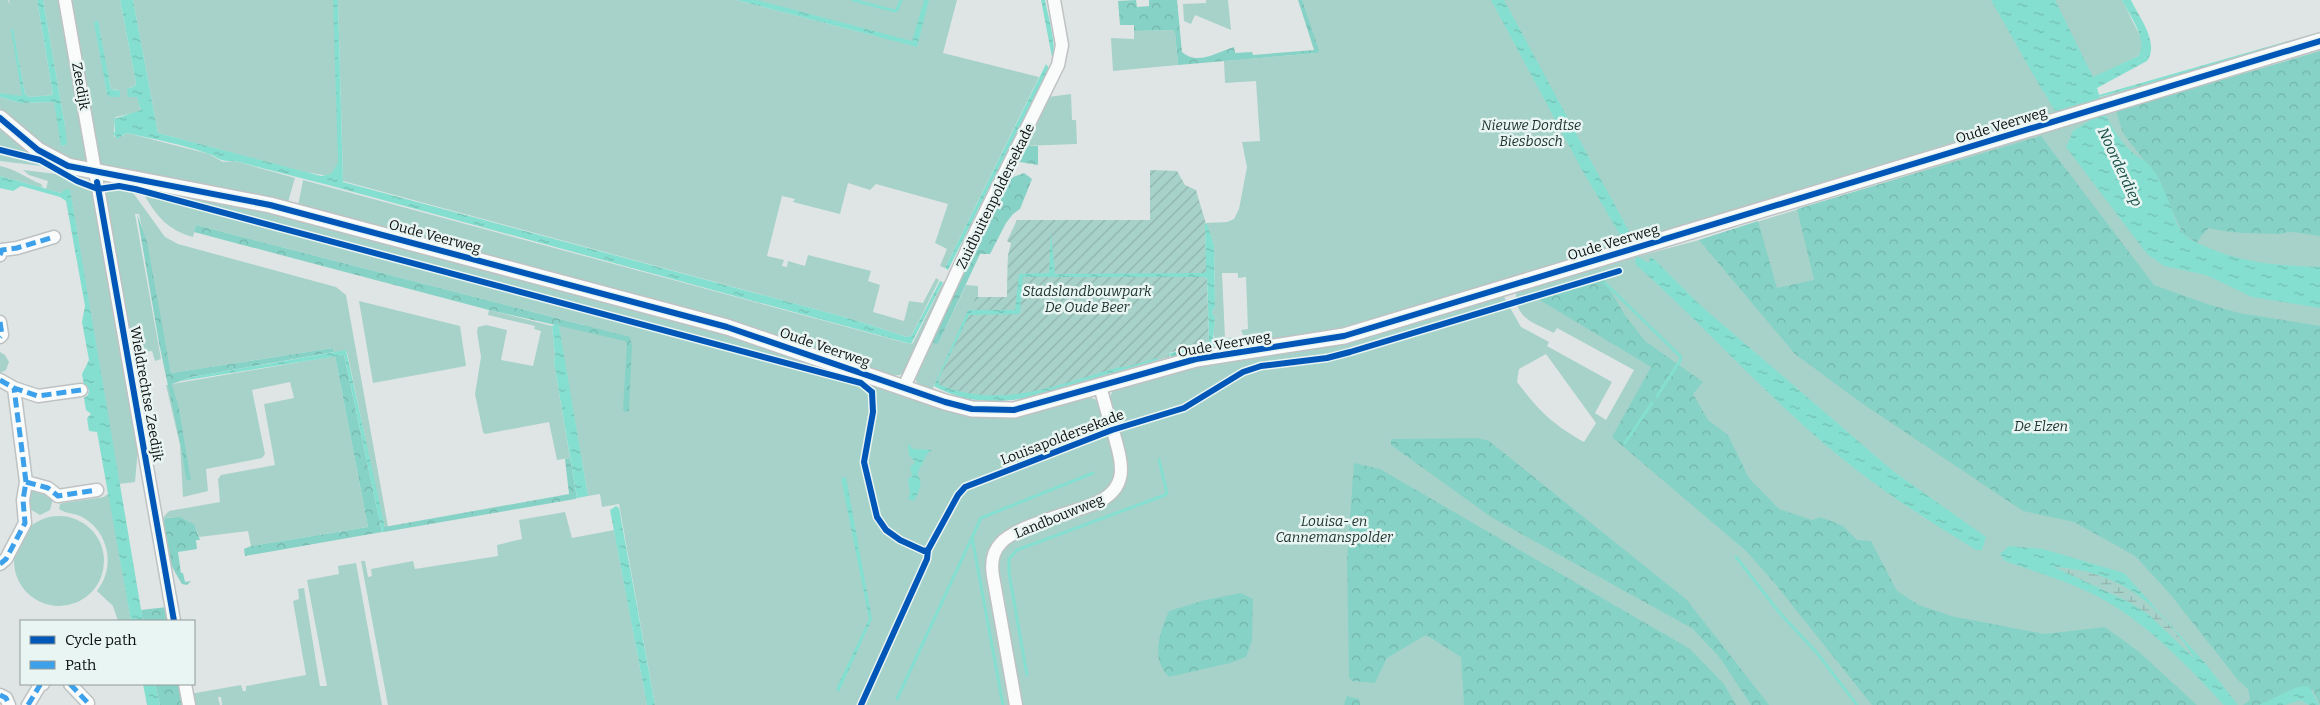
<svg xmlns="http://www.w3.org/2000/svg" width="2320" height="705" viewBox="0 0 2320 705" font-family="Bitter,serif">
  <defs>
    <pattern id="forest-crowns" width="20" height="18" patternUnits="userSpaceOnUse" patternTransform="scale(1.25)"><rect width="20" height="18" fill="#87d2c6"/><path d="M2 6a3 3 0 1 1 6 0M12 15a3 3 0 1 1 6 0" fill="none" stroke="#73b3a9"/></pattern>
    <pattern id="wetland-marsh" width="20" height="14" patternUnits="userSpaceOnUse" patternTransform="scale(1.25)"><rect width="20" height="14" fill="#a7d2ca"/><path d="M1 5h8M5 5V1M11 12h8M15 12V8" fill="none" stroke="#8fb3ac"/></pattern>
    <pattern id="garden-furrows" width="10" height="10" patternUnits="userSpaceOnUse" patternTransform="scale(1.25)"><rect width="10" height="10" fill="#a7d2ca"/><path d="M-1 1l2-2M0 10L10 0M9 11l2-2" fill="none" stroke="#8fb3ac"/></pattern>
    <pattern id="water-ripples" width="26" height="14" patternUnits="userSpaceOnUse" patternTransform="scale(1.25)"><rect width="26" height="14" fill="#85dfd0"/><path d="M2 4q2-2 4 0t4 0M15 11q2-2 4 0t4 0" fill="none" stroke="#72beb1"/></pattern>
  </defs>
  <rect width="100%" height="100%" fill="#dfe5e4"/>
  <path fill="#a7d2ca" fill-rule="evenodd" d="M 0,0 L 8,0 L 10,5 L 9,0 L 37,0 L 53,95 L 29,97 L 25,94 L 13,29 L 24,98 L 0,93 Z
    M 43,0 L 62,0 L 88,158 L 81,163 L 61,158 L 0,112 L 0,97 L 20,103 L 54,102 L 62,143 L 64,146 L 65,126 Z
    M 69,0 L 120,0 L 136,83 L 135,86 L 129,88 L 129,97 L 138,97 L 141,111 L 116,117 L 114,120 L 114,137 L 123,136 L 127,133 L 209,154 L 223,162 L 235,161 L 295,178 L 288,202 L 105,167 L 100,163 ZM 97,20 L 111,89 L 119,90 L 107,94 L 95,23 Z
    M 133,0 L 335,0 L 340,178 L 305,172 L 158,133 Z
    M 338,0 L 736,0 L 902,43 L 742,0 L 957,0 L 943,53 L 1039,77 L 945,268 L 940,266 L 947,249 L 935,243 L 948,204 L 876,184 L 870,190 L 848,183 L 840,214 L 793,202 L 795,199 L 782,196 L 767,256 L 784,260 L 782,266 L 787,267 L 788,261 L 805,266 L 808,255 L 871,271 L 868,281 L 880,285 L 873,312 L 904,321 L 909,301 L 923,303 L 936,278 L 939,280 L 912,335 L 907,337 L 848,318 L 343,181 Z
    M 1206,0 L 1228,0 L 1231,30 L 1195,15 L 1191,24 L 1184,21 L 1183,4 L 1206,3 Z
    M 1301,0 L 2122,0 L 2142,40 L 2143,47 L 2138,56 L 2093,78 L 2100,97 L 2320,33 L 2320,36 L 2085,108 L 1845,176 L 1624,246 L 1339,331 L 1247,344 L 1218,342 L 1215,340 L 1213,333 L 1215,318 L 1212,312 L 1215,307 L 1214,245 L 1206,223 L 1227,222 L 1234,219 L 1239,209 L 1247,167 L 1242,142 L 1260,141 L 1256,81 L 1225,83 L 1224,61 L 1318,53 ZM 1222,273 L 1238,273 L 1238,278 L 1246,277 L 1248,329 L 1241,330 L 1244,337 L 1225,338 Z
    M 1173,30 L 1175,33 L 1178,65 L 1113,71 L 1111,38 L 1134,39 L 1134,31 Z
    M 2320,51 L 2320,705 L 655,705 L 619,504 L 602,507 L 600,494 L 588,496 L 559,330 L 559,326 L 584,325 L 196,225 L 193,237 C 169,231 155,215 144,194 L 858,384 L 864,387 L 868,392 L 872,388 L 860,381 L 142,188 L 249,206 L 729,333 L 960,413 L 1086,396 L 1097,400 L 1110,396 L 1115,388 L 1193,364 L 1500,294 L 1504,297 L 1521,327 L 1549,342 L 1547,346 L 1612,382 L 1595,413 L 1606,420 L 1634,370 L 1557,328 L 1554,333 C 1545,328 1532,324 1525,317 C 1518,311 1512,296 1519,288 L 1699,240 L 2089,119 ZM 1546,354 L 1596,423 L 1584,442 C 1551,423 1540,412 1517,382 L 1519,369 Z
    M 1071,94 L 1072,120 L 1076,120 L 1077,144 L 1022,146 L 1048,97 Z
    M 0,124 L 38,157 L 0,147 Z
    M 0,154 L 40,165 L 41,166 L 0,161 Z
    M 0,166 C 16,169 26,178 41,184 L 43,188 L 0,176 Z
    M 23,170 L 56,174 L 96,192 L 138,448 L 135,482 L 119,484 L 70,190 L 61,193 L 46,189 L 48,181 L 29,175 Z
    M 303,180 L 906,343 L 912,344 L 914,341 L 943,282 L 946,287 L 906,371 L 900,375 L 889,376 L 298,206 Z
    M 118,187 L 131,190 L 165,237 L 178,244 L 336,287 L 346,295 L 388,527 L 384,527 L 347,352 L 334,352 L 333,348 L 171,373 L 139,214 L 135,214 L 161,359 L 155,361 L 152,351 L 143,352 L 145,364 L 133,368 L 103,191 Z
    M 1017,221 L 1016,308 L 934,385 L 931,394 C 922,388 915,386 915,374 L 929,341 L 939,342 L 966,285 L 978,286 L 978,298 L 1007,298 L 1008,255 Z
    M 359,301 L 460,326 L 466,366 L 373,383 Z
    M 489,310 L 552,326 L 555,356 L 554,363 L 570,458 L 557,460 L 549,422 L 485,434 L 483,432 L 475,394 L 481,357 L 477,332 L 478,327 L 486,325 L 507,330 L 501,360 L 533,366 L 541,331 L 534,329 L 535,326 L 488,315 Z
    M 0,352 L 5,355 L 9,362 L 6,370 L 0,373 Z
    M 335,356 L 368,527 L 251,546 L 248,531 L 199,537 C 195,521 182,516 166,518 L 162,523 L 160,521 L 169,511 L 220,502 L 218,479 L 221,475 L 275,465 L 264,404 L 294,398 L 290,382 L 252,390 L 265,454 L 262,458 L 206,469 L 208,491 L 183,497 L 180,445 L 166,385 L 169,385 L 171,393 L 188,481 L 172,384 Z
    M 38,489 L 53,499 L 50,510 L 40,515 L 28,508 L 30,492 Z
    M 109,493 L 111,501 L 131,621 L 118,621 L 113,606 L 97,591 C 115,568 110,534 84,518 C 77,513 65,514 59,509 L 60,504 L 63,503 L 104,497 Z
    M 565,512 L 572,538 L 614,530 L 647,705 L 388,705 L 361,561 L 365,561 L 368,577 L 372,576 L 371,569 L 413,561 L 415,569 L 498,556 L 497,545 L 522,539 L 519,520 Z
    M14 561a45 45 0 1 1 90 0a45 45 0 1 1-90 0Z
    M 356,563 L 382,705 L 222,705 L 221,697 L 218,697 L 220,705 L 192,705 L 190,694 L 241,685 L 243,691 L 246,691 L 246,686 L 306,675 L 293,601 L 299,599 L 298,589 L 304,588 L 320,686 L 327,686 L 307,580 L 339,574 L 338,566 Z"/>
  <path fill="url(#forest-crowns)" d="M 1136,0 L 1137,7 L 1149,6 L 1149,0 L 1177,0 L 1182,52 C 1198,66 1217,52 1234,47 L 1235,53 L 1252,52 L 1253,55 L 1314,50 L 1298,0 L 1302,0 L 1319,50 L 1318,53 L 1178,65 L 1175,33 L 1173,30 L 1134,31 L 1134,25 L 1120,25 L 1118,1 Z
    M 2320,51 L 2320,236 C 2310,235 2299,232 2289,232 C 2285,232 2282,235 2278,234 C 2255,233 2232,234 2209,228 L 2201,236 L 2197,243 L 2183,234 L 2158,179 L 2123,133 L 2116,111 Z
    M 2041,136 L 2154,285 L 2207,304 L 2239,313 L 2320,326 L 2320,705 L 2313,690 L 2297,688 L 2259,705 L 2243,705 L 2250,700 L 2248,689 L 2238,680 L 2170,594 L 2135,556 L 2074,522 L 2023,511 L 1860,402 L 1795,354 L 1699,240 L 1758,221 L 1777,288 L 1814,280 L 1797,209 Z
    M 1022,146 L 1038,146 L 1038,165 L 1020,162 L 1018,159 Z
    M 1024,173 L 1032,179 L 1020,209 L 1013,214 L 1006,223 L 990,254 L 980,254 L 939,342 L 937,344 L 929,341 L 1008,179 Z
    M 137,214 L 147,242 L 171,373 L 333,348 L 334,352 L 192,377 L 172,384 L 179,409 L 191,481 L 186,479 L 182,452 L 159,343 Z
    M 196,225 L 630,337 L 632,346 L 629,411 L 625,412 L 623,409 L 627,343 L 625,341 L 489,310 L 194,232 Z
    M 1604,279 L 1624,314 L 1645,341 L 1703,382 L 1693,394 L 1708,420 L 1728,435 L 1749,478 L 1779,509 L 1812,520 L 1821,517 L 1843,526 L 1857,540 L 1871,541 L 1897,591 L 1919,605 L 1951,616 L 2045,634 L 2105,627 L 2138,651 L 2197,705 L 1872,705 L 1772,580 L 1746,551 L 1612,437 L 1651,367 L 1538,299 Z
    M 344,355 L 382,532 L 245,556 L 244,549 L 251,546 L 368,527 L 335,356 Z
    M 1478,438 L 1489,441 L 1687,600 L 1769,705 L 1751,705 L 1720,658 L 1693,629 L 1491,517 L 1391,445 L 1391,439 Z
    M 570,458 L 577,498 L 575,499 L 384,532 L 384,527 L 569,494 L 565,459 Z
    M 1354,463 L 1380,469 L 1690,649 L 1724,684 L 1736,705 L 1464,705 L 1461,657 L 1426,635 L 1387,658 L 1375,683 L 1352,681 L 1349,677 L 1347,560 Z
    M 180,517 L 194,524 L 200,540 L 196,540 L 197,549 L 178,552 L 181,573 L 183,573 L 185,582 L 191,581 L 187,585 L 182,584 C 173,570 152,531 166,518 Z
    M 1241,593 L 1253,599 L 1252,641 L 1246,657 L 1230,663 L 1169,677 C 1150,659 1160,631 1169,611 L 1205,600 Z
    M 167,607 L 170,621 L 143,621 L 141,610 Z
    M 155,684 L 181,684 L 185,705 L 160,705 Z
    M 1347,696 L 1359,699 L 1360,705 L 1344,705 Z"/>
  <path fill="url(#wetland-marsh)" d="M 2052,567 C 2128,572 2155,605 2198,662 L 2149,615 L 2129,602 Z"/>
  <path fill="url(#garden-furrows)" d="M 1150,170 L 1177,171 L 1185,185 L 1196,190 L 1206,224 L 1205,226 L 1209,341 L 1169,353 L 1169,357 L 1024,398 C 989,404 968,399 935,386 L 976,297 L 1007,297 L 1008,255 L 1012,244 L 1007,241 L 1017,220 L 1150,220 Z"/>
  <path fill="url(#water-ripples)" fill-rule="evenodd" d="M 37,0 L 43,0 L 65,126 L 67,144 L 61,146 L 54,102 L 20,103 L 0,97 L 0,93 L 22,96 L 11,30 L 13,28 L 25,94 L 29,97 L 53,95 Z
    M 120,0 L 133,0 L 158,133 L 321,176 L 331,174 L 338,163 L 333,0 L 338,0 L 343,182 L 848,318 L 907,337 L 912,335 L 940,281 L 943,282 L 911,344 L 328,185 L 235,161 C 217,162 220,157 206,153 C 181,144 153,139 127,133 L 117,139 L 113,133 L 115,132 L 114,119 L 141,110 L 137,97 L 128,97 L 127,89 L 135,86 L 136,83 Z
    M 736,0 L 757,0 L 912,41 L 924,0 L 929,0 L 917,47 Z
    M 1041,0 L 1045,0 C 1047,12 1058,48 1052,57 Z
    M 1491,0 L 1504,0 L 1631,235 L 1631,243 L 1609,248 L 1609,245 L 1623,240 L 1581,168 Z
    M 1991,0 L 2055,0 L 2093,77 L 2138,56 C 2149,40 2129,15 2122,0 L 2131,0 C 2139,17 2160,43 2147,61 L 2097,88 L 2099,95 L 2320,32 L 2187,73 L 2099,97 C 2106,119 2116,137 2132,152 C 2137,157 2143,159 2148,164 C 2165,181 2169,208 2180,229 C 2185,238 2195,242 2204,246 C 2245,264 2277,265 2320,267 L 2320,308 L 2252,297 L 2206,275 L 2164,266 L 2147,254 L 2066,147 L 2073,131 L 2089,121 L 2083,103 L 2056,111 C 2050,106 2048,96 2042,90 Z
    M 96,20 L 98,21 L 111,89 L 120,91 L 120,97 L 110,97 L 107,94 L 94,23 Z
    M 1046,64 L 1049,68 L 948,270 L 945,268 Z
    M 0,176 L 61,193 L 64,190 L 70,189 L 143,621 L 131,621 L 97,432 L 89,431 L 87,418 L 91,414 L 86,410 L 84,398 L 88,395 L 89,390 L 84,387 L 82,374 L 89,360 L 82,322 L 85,306 L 66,201 L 60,197 L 21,186 L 13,191 L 0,188 Z
    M 1205,224 L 1207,224 L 1214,245 L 1215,307 L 1212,312 L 1215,318 L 1213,337 L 1216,341 L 1228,342 L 1229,345 L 1210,347 L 1171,357 L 1168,354 L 1209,341 L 1207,278 L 1205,277 L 1023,277 L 1020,314 L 969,315 L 938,380 L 940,385 C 1002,410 1059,384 1120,367 L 1126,367 L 1157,358 L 1158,360 L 1024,398 C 994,404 962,402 934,386 L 968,310 L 1015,310 L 1019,274 L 1049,273 L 1051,232 L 1055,274 L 1204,273 L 1206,272 Z
    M 1636,256 L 1649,263 L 1650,257 L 1654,259 L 1700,305 L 1893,471 L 1986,537 L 1982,550 L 1976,550 C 1926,519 1878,489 1833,451 C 1763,393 1703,324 1635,264 Z
    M 557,324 L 559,326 L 588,496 L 577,498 L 554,363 L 555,356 L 552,326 Z
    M 346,350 L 384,523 L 384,532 L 382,532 L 344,355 L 181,381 L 192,377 Z
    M 908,443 L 913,449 L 932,450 L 927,454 L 917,474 C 924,483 919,491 914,501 L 908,499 L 910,492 L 908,479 L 912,476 L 910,467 L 915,462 L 909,455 Z
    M 846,477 L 872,619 L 839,692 L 836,689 L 869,619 L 841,478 Z
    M 616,506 L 619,508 L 655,705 L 647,705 L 610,510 Z
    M 2009,546 L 2043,549 L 2124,573 L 2205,663 L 2238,705 L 2224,705 C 2190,669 2156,632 2114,606 C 2081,585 2041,574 2005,561 L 2000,554 ZM 2054,567 C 2120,570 2161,606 2195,659 L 2149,615 L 2129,602 Z
    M 143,684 L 155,684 L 160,705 L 147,705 Z
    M 2309,686 L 2319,705 L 2309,705 L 2300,700 L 2285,705 L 2259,705 L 2297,687 Z"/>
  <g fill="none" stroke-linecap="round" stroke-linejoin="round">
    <path stroke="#85dfd0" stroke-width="3" d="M 853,0 L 895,11 L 897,10 L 901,0
      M 1605,283 L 1681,357 L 1680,361 L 1657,396
      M 1625,443 L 1652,403
      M 972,537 L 1003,705
      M 1736,557 L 1779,612 L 1817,653 L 1857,705
      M 1027,675 L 1009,573 L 1009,559 L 1017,550 L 1165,495 L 1167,493 L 1159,460
      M 897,699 L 981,518 L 1093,473"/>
    <g stroke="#bec2c2" stroke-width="15">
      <path id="minor" d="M 65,0 L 174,621
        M 0,255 L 2,250 L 17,248 L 54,237
        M 0,322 L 2,335 L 0,337
        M 0,380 L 14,388 L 38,396 L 81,390
        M 904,387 L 974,235 L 1058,65 L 1062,45 L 1054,0
        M 26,482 L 48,488 L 58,496 L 97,490
        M 0,564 L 6,559 L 25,523 L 23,500 L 26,482 L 14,388
        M 70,684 L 88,703
        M 185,684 L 189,705
        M 0,695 L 6,698 L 9,705
        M 28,705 L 40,685 L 43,684
        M 1016,705 L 993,576 C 991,564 992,552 1001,543 C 1014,527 1073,512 1094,504 C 1131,488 1122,463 1113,431 C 1108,416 1104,401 1100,386"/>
    </g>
    <g stroke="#bec2c2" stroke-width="18">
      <path id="tertiary" d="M 0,118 L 38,150 L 68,166 L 270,205 L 727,327 L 945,402 L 972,409 L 1014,410 L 1196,359 L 1344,336 L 2320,41"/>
    </g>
    <use href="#minor" stroke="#fafbfb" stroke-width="12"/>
    <use href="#tertiary" stroke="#fafbfb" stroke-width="15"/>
    <path stroke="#3ca1ea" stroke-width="5" stroke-dasharray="10 5" stroke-linecap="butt" d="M 0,255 L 2,250 L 17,248 L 54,237
      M 0,322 L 2,335 L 0,337
      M 0,380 L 14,388 L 38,396 L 81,390
      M 26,482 L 48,488 L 58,496 L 97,490
      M 0,564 L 6,559 L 25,523 L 23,500 L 26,482 L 14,388
      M 70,684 L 88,703
      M 0,695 L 6,698 L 9,705
      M 28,705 L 40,685 L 43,684"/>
    <g stroke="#e9f5f2" stroke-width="9">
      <path id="cycleway" d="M 0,118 L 38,150 L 68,166 L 270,205 L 727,327 L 945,402 L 972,409 L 1014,410 L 1196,359 L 1344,336 L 2320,41
        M 0,150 L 40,160 L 77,181 L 98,189 L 119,186 L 135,189 L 861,383 L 872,392
        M 97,182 L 174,621
        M 872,392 L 873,412 L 864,462 L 877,517 L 886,530 L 900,540 L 924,551 L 928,550 L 958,495 L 965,487 L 1112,430 L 1184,408 L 1243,372 L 1261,366 L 1327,358 L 1350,352 L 1619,271
        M 861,705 L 927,559 L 928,550"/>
    </g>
    <use href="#cycleway" stroke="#0057b8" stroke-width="6"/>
  </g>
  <g text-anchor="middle" stroke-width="5" stroke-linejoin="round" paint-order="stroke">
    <g font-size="14" fill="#0c100f" stroke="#e9f5f2">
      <text transform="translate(81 86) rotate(80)" y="5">Zeedijk</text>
      <text transform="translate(2001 125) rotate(-17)" y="5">Oude Veerweg</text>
      <text transform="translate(995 196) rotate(-64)" y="5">Zuidbuitenpoldersekade</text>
      <text transform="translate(435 236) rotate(15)" y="5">Oude Veerweg</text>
      <text transform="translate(1613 242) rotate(-17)" y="5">Oude Veerweg</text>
      <text transform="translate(1224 344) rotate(-10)" y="5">Oude Veerweg</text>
      <text transform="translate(825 347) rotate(19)" y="5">Oude Veerweg</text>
      <text transform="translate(147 394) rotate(80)" y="5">Wieldrechtse Zeedijk</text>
      <text transform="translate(1062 437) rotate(-21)" y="5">Louisapoldersekade</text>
      <text transform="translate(1059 516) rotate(-22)" y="5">Landbouwweg</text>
    </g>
    <g font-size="14" font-style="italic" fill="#1b312d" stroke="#e9f5f2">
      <text x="1531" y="130">Nieuwe Dordtse<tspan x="1531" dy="16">Biesbosch</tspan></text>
      <text x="1087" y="296">Stadslandbouwpark<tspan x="1087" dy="16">De Oude Beer</tspan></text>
      <text x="2041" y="431">De Elzen</text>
      <text x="1334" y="526">Louisa- en<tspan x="1334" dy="16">Cannemanspolder</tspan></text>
    </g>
    <g font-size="15" font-style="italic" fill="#174e45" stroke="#e9f5f2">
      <text transform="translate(2120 167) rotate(65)" y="5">Noorderdiep</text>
    </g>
  </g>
  <rect x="20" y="620" width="175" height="65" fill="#e9f5f2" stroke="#919997"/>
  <rect x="30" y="636" width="25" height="8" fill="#0057b8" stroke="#919997"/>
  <text x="65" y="645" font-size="15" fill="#0c100f">Cycle path</text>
  <rect x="30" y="661" width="25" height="8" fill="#3ca1ea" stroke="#919997"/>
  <text x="65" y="670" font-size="15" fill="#0c100f">Path</text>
</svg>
